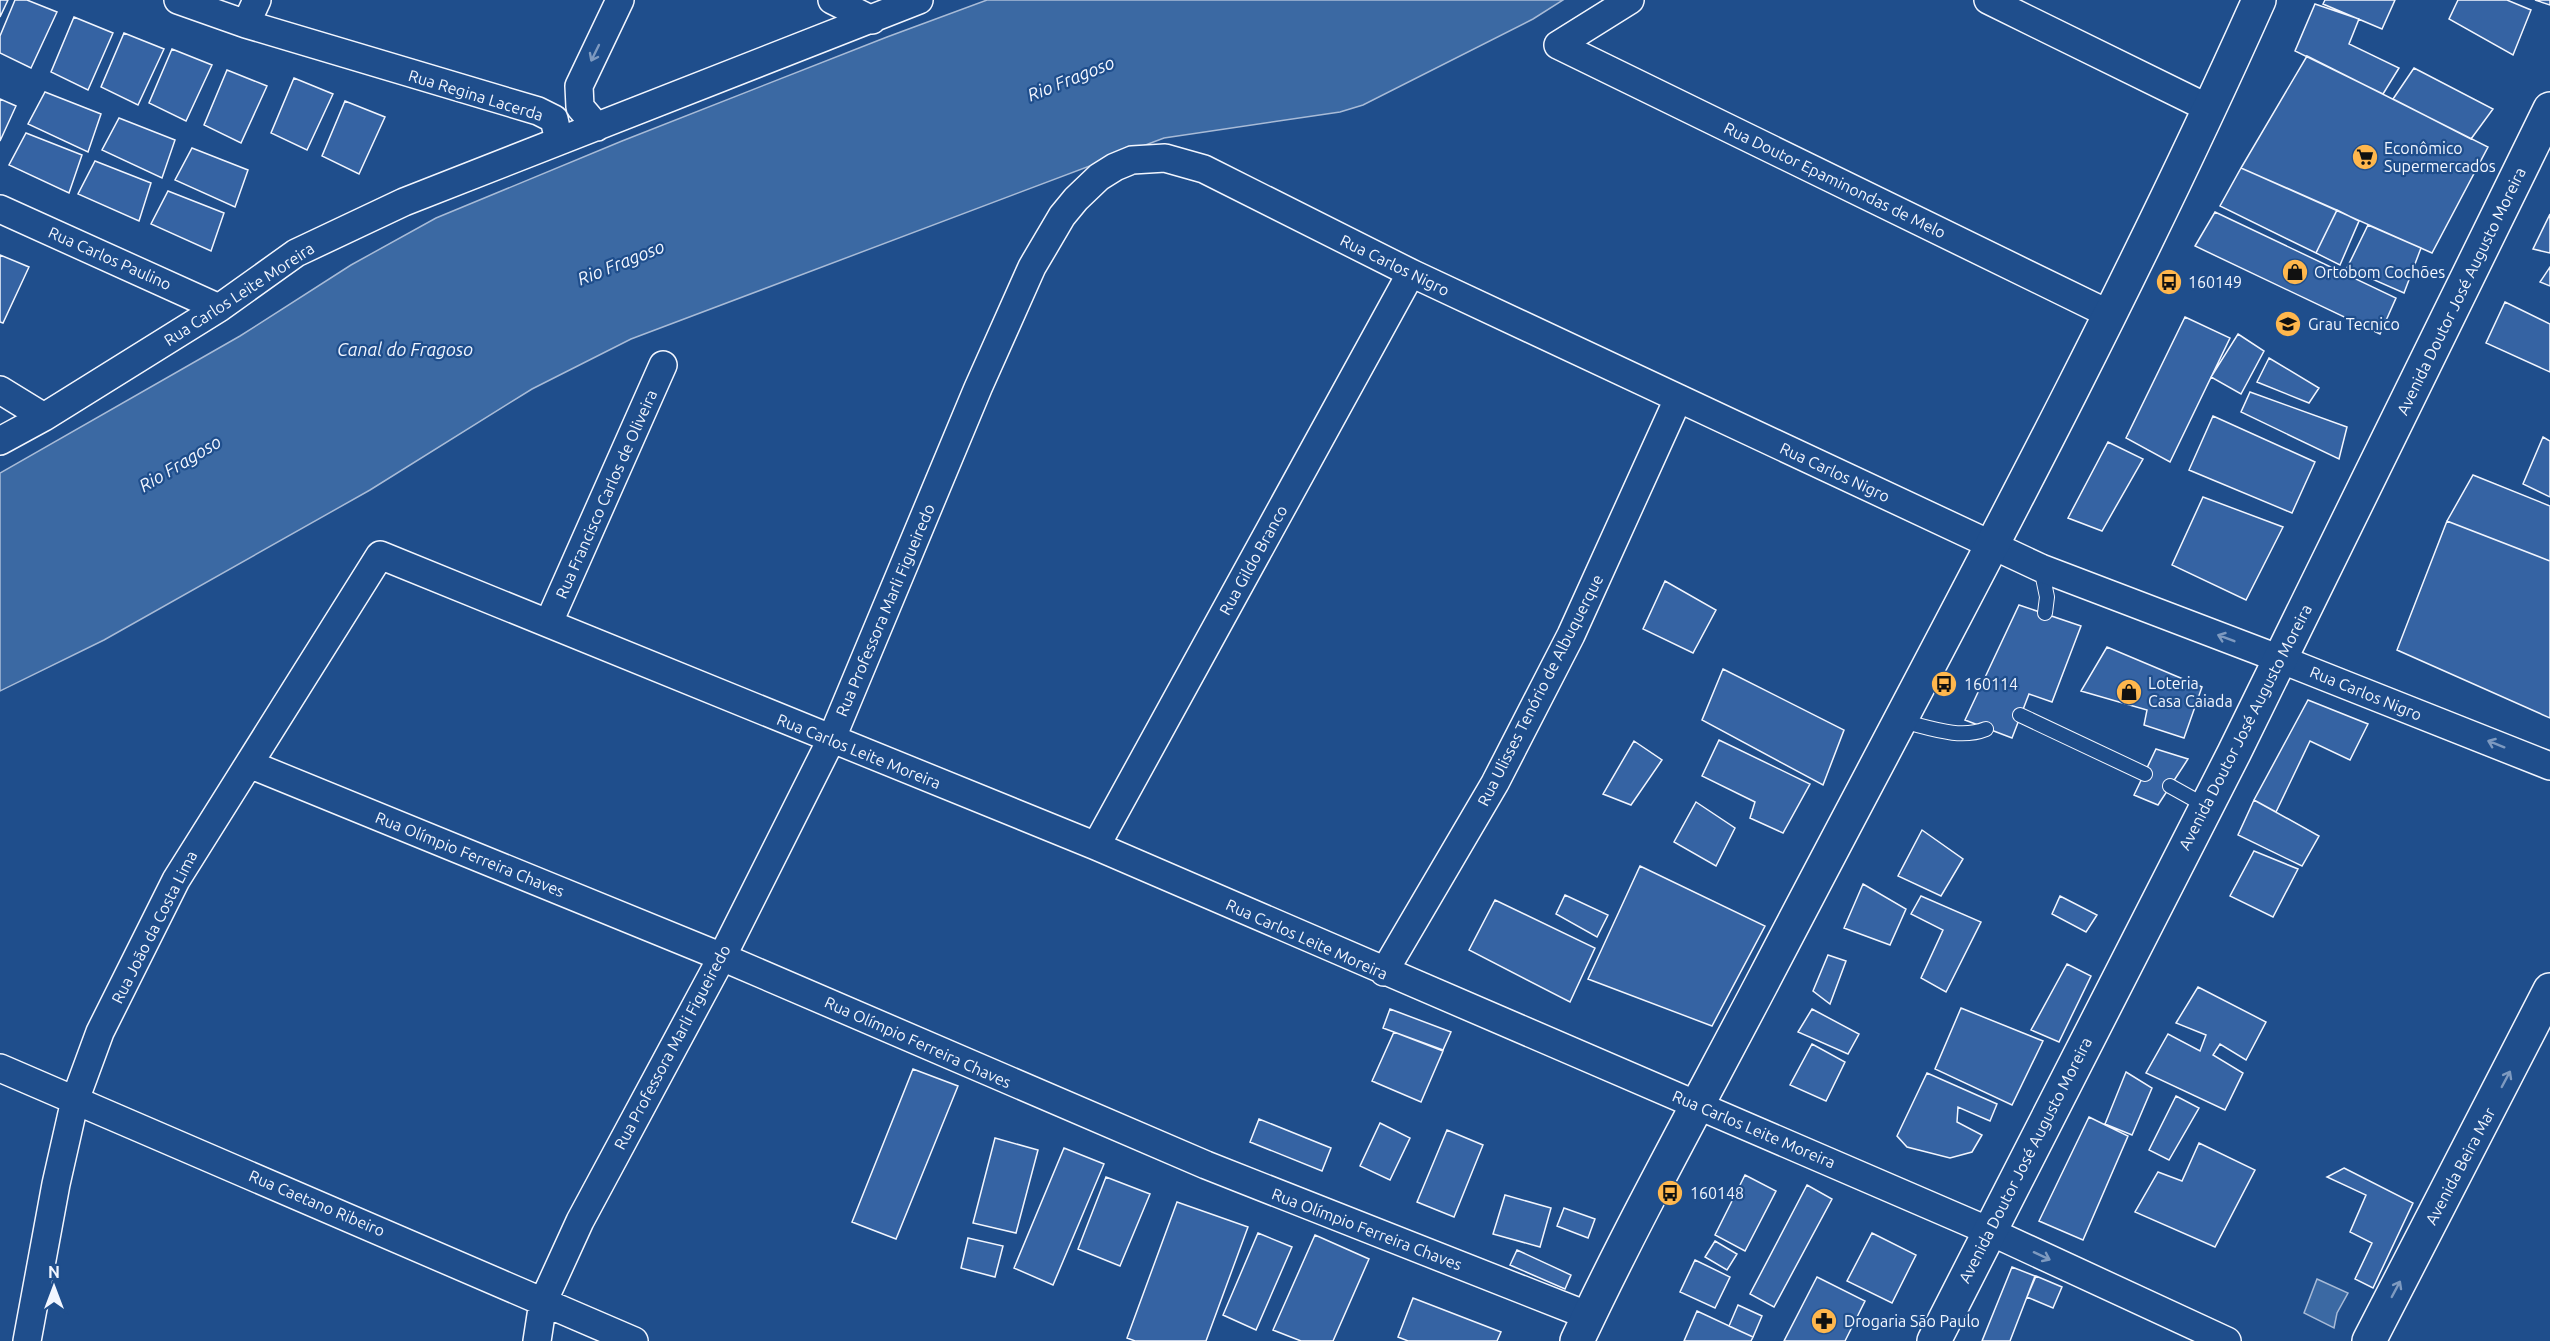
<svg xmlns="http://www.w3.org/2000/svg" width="2550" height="1341" viewBox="0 0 2550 1341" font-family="Ubuntu,sans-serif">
  <rect width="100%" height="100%" fill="#1f4e8c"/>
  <path fill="#3b69a3" stroke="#a8bbd7" stroke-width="1.5" d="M 987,0 L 1563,0 L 1533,19 L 1363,105 L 1340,112 L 1164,138 L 631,339 L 532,389 L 370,490 L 104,640 L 0,691 L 0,473 L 240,336 L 351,265 L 436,218 L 622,141 L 887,37 Z
    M 2317,1279 L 2348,1293 L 2337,1313 L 2334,1328 L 2304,1313 Z"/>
  <path fill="#3563a3" stroke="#f2f6ff" stroke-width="1.5" d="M 0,0 L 8,0 L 0,17 Z
    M 15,0 L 27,0 L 57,12 L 31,68 L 0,53 L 0,36 Z
    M 2325,0 L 2395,0 L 2382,29 L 2323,4 Z
    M 2458,0 L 2507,0 L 2531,10 L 2513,55 L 2449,19 Z
    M 2535,0 L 2550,0 L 2550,5 Z
    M 2315,4 L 2359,19 L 2349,44 L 2399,68 L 2383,94 L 2295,51 Z
    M 74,17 L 113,33 L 88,90 L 51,72 Z
    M 124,33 L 164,49 L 138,105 L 101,87 Z
    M 172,49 L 212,65 L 186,121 L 149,103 Z
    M 2307,56 L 2488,147 L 2432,253 L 2241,168 Z
    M 2414,68 L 2493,109 L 2471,139 L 2393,99 Z
    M 227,70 L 267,86 L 241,143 L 204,125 Z
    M 294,78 L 333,94 L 307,150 L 271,133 Z
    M 45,92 L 101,114 L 88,152 L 28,124 Z
    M 0,99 L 16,106 L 0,141 Z
    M 345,101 L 385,117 L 359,174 L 322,156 Z
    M 119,118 L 175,140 L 162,178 L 102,150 Z
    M 26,133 L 82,155 L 69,193 L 9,165 Z
    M 192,148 L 248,170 L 235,207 L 175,180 Z
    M 95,161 L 151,183 L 139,221 L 78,194 Z
    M 2241,168 L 2337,210 L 2316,253 L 2220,206 Z
    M 168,191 L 224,213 L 211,251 L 151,224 Z
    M 2337,210 L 2359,221 L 2340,265 L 2316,253 Z
    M 2215,212 L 2396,298 L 2380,334 L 2195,246 Z
    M 2550,214 L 2550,253 L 2533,249 Z
    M 2368,225 L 2421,248 L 2404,293 L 2347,268 Z
    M 0,255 L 29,267 L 3,323 L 0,322 Z
    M 2550,267 L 2550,286 L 2540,282 Z
    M 2505,302 L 2550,324 L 2550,372 L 2486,343 Z
    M 2185,317 L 2230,338 L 2170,462 L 2126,438 Z
    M 2238,334 L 2264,351 L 2241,394 L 2211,377 Z
    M 2269,358 L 2319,388 L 2309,403 L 2257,382 Z
    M 2250,392 L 2347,427 L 2339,459 L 2241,412 Z
    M 2213,416 L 2315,462 L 2292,513 L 2189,470 Z
    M 2543,437 L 2550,441 L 2550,497 L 2523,484 Z
    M 2108,442 L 2143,459 L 2102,531 L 2068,518 Z
    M 2473,475 L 2550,506 L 2550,561 L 2447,521 Z
    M 2203,497 L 2283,527 L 2246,600 L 2172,565 Z
    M 2447,521 L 2550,561 L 2550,718 L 2397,650 Z
    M 1665,581 L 1716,610 L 1693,653 L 1643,629 Z
    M 2019,605 L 2081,626 L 2052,702 L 2029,694 L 2012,738 L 1965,720 Z
    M 2107,647 L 2202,687 L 2184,738 L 2144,725 L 2147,710 L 2081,691 Z
    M 1723,669 L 1844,730 L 1823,785 L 1702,720 Z
    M 2308,700 L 2368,724 L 2350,760 L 2310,741 L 2276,812 L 2254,800 Z
    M 1719,740 L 1810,784 L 1783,833 L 1750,818 L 1755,802 L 1702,776 Z
    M 1634,741 L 1662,760 L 1631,805 L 1603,794 Z
    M 2156,749 L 2188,759 L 2158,805 L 2134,795 Z
    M 2254,800 L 2319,836 L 2302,866 L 2238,835 Z
    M 1696,802 L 1735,828 L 1716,866 L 1674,842 Z
    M 1922,830 L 1963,859 L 1941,896 L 1898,876 Z
    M 2254,851 L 2298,869 L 2273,917 L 2230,896 Z
    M 1640,866 L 1765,926 L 1712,1026 L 1588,979 Z
    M 1863,884 L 1906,909 L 1890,945 L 1844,928 Z
    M 1565,895 L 1608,915 L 1597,937 L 1556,914 Z
    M 1921,896 L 1981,922 L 1946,992 L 1921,978 L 1943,930 L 1911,914 Z
    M 2060,896 L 2097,915 L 2086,932 L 2052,914 Z
    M 1495,900 L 1595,948 L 1570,1002 L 1469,950 Z
    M 1828,955 L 1846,961 L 1830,1004 L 1813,991 Z
    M 2067,964 L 2091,976 L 2059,1042 L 2031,1030 Z
    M 2198,987 L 2266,1022 L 2246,1060 L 2220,1044 L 2213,1055 L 2243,1073 L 2225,1110 L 2146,1073 L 2168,1034 L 2200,1051 L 2206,1035 L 2176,1023 Z
    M 1961,1008 L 2043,1041 L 2012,1105 L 1935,1069 Z
    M 1390,1009 L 1451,1032 L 1443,1050 L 1383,1028 Z
    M 1812,1009 L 1859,1034 L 1848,1054 L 1798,1032 Z
    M 1394,1032 L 1443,1051 L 1421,1102 L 1372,1081 Z
    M 1812,1044 L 1845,1062 L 1826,1101 L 1790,1085 Z
    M 913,1069 L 958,1086 L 896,1239 L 852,1222 Z
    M 2126,1072 L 2152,1088 L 2132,1135 L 2105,1124 Z
    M 1927,1073 L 1997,1104 L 1990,1121 L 1958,1107 L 1957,1122 L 1982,1135 L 1972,1152 L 1950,1158 L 1907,1147 L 1897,1136 Z
    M 2176,1096 L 2199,1108 L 2169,1160 L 2149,1150 Z
    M 2089,1117 L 2128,1136 L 2083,1240 L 2039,1221 Z
    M 1259,1119 L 1331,1148 L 1322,1171 L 1250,1142 Z
    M 1380,1123 L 1410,1138 L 1390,1180 L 1360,1166 Z
    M 1447,1130 L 1483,1145 L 1454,1217 L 1417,1202 Z
    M 995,1138 L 1038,1150 L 1016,1233 L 973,1223 Z
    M 2199,1143 L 2255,1170 L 2215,1247 L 2135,1212 L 2158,1172 L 2182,1181 Z
    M 1064,1148 L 1104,1164 L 1053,1285 L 1014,1268 Z
    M 2344,1168 L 2413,1203 L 2373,1288 L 2355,1279 L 2372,1243 L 2350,1232 L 2366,1195 L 2327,1177 Z
    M 1745,1175 L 1776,1191 L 1745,1251 L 1715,1235 Z
    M 1106,1177 L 1150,1194 L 1120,1266 L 1078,1249 Z
    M 1807,1185 L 1832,1199 L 1774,1307 L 1750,1294 Z
    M 1505,1195 L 1551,1208 L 1540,1247 L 1493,1234 Z
    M 1177,1202 L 1248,1227 L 1206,1341 L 1135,1341 L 1127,1338 Z
    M 1564,1208 L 1595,1219 L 1588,1238 L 1557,1226 Z
    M 1258,1233 L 1292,1247 L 1256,1330 L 1223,1315 Z
    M 1872,1233 L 1916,1255 L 1892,1303 L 1847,1281 Z
    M 1315,1235 L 1369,1259 L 1333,1341 L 1301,1341 L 1273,1330 Z
    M 968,1238 L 1003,1246 L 995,1277 L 961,1268 Z
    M 1715,1241 L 1737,1254 L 1727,1270 L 1705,1257 Z
    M 1517,1250 L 1571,1275 L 1565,1289 L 1510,1265 Z
    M 1695,1260 L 1730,1277 L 1715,1308 L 1680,1292 Z
    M 2012,1267 L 2035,1276 L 2010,1341 L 1982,1341 Z
    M 2036,1276 L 2062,1287 L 2053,1308 L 2027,1297 Z
    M 1817,1277 L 1865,1301 L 1845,1341 L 1784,1341 Z
    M 1413,1298 L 1501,1332 L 1497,1341 L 1408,1341 L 1398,1337 Z
    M 1738,1305 L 1762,1316 L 1753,1337 L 1729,1326 Z
    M 1697,1311 L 1753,1337 L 1751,1341 L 1684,1341 Z"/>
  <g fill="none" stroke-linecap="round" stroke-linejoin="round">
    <g stroke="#f2f6ff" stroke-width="16">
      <path id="service" d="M 2041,568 L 2047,597 L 2045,613
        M 2020,715 L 2145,774
        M 1901,721 C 1928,727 1959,740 1986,729
        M 2170,786 L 2206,806"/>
    </g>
    <g stroke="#f2f6ff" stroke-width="30">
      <path id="minor" d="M 178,0 L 246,24 L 538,111 L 554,119 L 559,141
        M 832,0 L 872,20
        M 1988,0 L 2210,109
        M 246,24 L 257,0
        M 1558,45 L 2111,315
        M 1558,45 L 1630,0
        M 597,127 L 580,107 L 579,86 L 620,0
        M 0,209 L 219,308
        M 0,390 L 44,417
        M 0,441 L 44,417 L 219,308 L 296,253 L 404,202 L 919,0
        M 549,622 L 663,365
        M 249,764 L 722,957 L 1206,1165 L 1589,1316
        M 1096,846 L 1411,273
        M 1384,972 L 1495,783 L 1571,635 L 1678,399
        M 0,1068 L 634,1341
        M 27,1341 L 56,1184 L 75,1100 L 100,1032 L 176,880 L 380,555 L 1096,846 L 1989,1231 L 2227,1341
        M 537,1341 L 543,1302 L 580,1221 L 722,957 L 831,740 L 978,388 L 1032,267 L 1062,216 L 1076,199 L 1099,177 L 1115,167 L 1132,160 L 1165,158 L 1204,169 L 1411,273 L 2041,568 L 2280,659 L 2550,766"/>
    </g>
    <g stroke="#f2f6ff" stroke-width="36">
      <path id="secondary" d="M 1577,1341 C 1634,1220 1699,1103 1761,985 C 1931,659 2109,336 2259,0
        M 2369,1341 L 2550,990"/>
    </g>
    <g stroke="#f2f6ff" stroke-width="36">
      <path id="primary" d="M 1934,1341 L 2234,753 L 2550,109"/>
    </g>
    <use href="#service" stroke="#1f4e8c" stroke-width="14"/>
    <use href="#minor" stroke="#1f4e8c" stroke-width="27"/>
    <use href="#secondary" stroke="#1f4e8c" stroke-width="33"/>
    <use href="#primary" stroke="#1f4e8c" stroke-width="33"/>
  </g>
  <defs><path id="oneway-shaft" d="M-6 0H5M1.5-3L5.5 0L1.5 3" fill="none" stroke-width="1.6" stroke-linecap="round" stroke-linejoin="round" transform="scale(1.5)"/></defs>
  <g stroke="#7e9ac0">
    <use href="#oneway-shaft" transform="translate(595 53) rotate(116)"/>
    <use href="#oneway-shaft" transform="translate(2226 638) rotate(-159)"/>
    <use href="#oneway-shaft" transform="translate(2496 744) rotate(-158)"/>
    <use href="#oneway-shaft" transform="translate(2506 1079) rotate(-62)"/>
    <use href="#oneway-shaft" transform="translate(2042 1256) rotate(25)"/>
    <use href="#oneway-shaft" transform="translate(2396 1289) rotate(-62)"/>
  </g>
  <defs>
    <g id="supermarket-disc" transform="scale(1.35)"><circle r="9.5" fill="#ffb74d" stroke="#1f4e8c"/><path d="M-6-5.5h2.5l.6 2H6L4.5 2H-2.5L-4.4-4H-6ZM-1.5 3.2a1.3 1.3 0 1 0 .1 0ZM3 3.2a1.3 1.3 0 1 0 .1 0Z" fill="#111"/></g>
    <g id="shop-disc" transform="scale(1.35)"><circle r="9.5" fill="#ffb74d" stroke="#1f4e8c"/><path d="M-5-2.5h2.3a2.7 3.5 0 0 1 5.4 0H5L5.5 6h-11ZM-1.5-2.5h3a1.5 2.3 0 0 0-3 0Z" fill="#111"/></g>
    <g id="bus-disc" transform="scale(1.35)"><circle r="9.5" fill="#ffb74d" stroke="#1f4e8c"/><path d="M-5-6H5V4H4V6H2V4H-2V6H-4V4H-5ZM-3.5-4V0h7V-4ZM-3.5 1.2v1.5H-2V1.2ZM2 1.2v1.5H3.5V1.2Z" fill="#111"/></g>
    <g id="university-disc" transform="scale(1.35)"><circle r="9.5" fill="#ffb74d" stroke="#1f4e8c"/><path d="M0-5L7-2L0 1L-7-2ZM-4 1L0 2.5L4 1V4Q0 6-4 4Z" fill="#111"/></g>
    <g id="pharmacy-disc" transform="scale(1.35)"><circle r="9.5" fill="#ffb74d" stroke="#1f4e8c"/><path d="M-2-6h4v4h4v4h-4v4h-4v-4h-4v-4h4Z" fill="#111"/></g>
  </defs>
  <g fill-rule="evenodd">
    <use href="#supermarket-disc" x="2365" y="157"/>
    <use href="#shop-disc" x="2295" y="272"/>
    <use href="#bus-disc" x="2169" y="282"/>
    <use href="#university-disc" x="2288" y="324"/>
    <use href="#bus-disc" x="1944" y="684"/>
    <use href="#shop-disc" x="2129" y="692"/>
    <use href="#bus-disc" x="1670" y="1193"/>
    <use href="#pharmacy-disc" x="1824" y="1321"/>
  </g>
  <g text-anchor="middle" stroke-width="4.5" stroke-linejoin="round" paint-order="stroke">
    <g font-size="16" fill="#f2f6ff" stroke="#1f4e8c">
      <text transform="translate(476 95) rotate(17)" y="6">Rua Regina Lacerda</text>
      <text transform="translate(1835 180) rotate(26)" y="6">Rua Doutor Epaminondas de Melo</text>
      <text transform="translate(110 258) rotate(24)" y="6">Rua Carlos Paulino</text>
      <text transform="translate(1395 265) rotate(26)" y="6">Rua Carlos Nigro</text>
      <text transform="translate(2461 291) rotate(-64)" y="6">Avenida Doutor José Augusto Moreira</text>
      <text transform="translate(239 294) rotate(-33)" y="6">Rua Carlos Leite Moreira</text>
      <text transform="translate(1835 472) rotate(25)" y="6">Rua Carlos Nigro</text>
      <text transform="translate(606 494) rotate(-66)" y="6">Rua Francisco Carlos de Oliveira</text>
      <text transform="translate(1253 560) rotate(-61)" y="6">Rua Gildo Branco</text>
      <text transform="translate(885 610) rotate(-67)" y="6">Rua Professora Marli Figueiredo</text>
      <text transform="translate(1540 690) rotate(-63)" y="6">Rua Ulisses Tenório de Albuquerque</text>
      <text transform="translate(2366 693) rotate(22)" y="6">Rua Carlos Nigro</text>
      <text transform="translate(2245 727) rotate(-63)" y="6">Avenida Doutor José Augusto Moreira</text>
      <text transform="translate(859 751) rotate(22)" y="6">Rua Carlos Leite Moreira</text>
      <text transform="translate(470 854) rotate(22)" y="6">Rua Olímpio Ferreira Chaves</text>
      <text transform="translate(154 927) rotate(-63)" y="6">Rua João da Costa Lima</text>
      <text transform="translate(1307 939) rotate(24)" y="6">Rua Carlos Leite Moreira</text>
      <text transform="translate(918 1042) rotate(24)" y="6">Rua Olímpio Ferreira Chaves</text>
      <text transform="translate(672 1047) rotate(-62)" y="6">Rua Professora Marli Figueiredo</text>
      <text transform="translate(1754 1129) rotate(23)" y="6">Rua Carlos Leite Moreira</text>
      <text transform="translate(2025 1160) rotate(-63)" y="6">Avenida Doutor José Augusto Moreira</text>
      <text transform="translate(2460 1166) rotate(-62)" y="6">Avenida Beira Mar</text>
      <text transform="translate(317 1203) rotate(23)" y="6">Rua Caetano Ribeiro</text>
      <text transform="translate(1367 1229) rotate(21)" y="6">Rua Olímpio Ferreira Chaves</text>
    </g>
    <g font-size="16" fill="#f2f6ff" stroke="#1f4e8c" text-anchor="start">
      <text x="2384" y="154">Econômico<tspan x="2384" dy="18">Supermercados</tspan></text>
      <text x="2314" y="278">Ortobom Cochões</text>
      <text x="2188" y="288">160149</text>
      <text x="2308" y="330">Grau Tecnico</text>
      <text x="2148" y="689">Loteria<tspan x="2148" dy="18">Casa Caiada</tspan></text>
      <text x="1964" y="690">160114</text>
      <text x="1690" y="1199">160148</text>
      <text x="1844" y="1327">Drogaria São Paulo</text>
    </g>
    <g font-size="18" font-style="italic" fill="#f2f6ff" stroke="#1f4e8c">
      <text transform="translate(1071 79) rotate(-22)" y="6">Rio Fragoso</text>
      <text transform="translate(621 263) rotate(-22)" y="6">Rio Fragoso</text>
      <text x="405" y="356">Canal do Fragoso</text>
      <text transform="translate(180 464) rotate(-31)" y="6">Rio Fragoso</text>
    </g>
  </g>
  <g transform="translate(54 1287)" stroke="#1f4e8c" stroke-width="4.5" paint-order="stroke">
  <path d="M0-4.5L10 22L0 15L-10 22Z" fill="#f2f6ff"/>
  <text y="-9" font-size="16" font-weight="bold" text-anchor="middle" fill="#f2f6ff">N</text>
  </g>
</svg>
